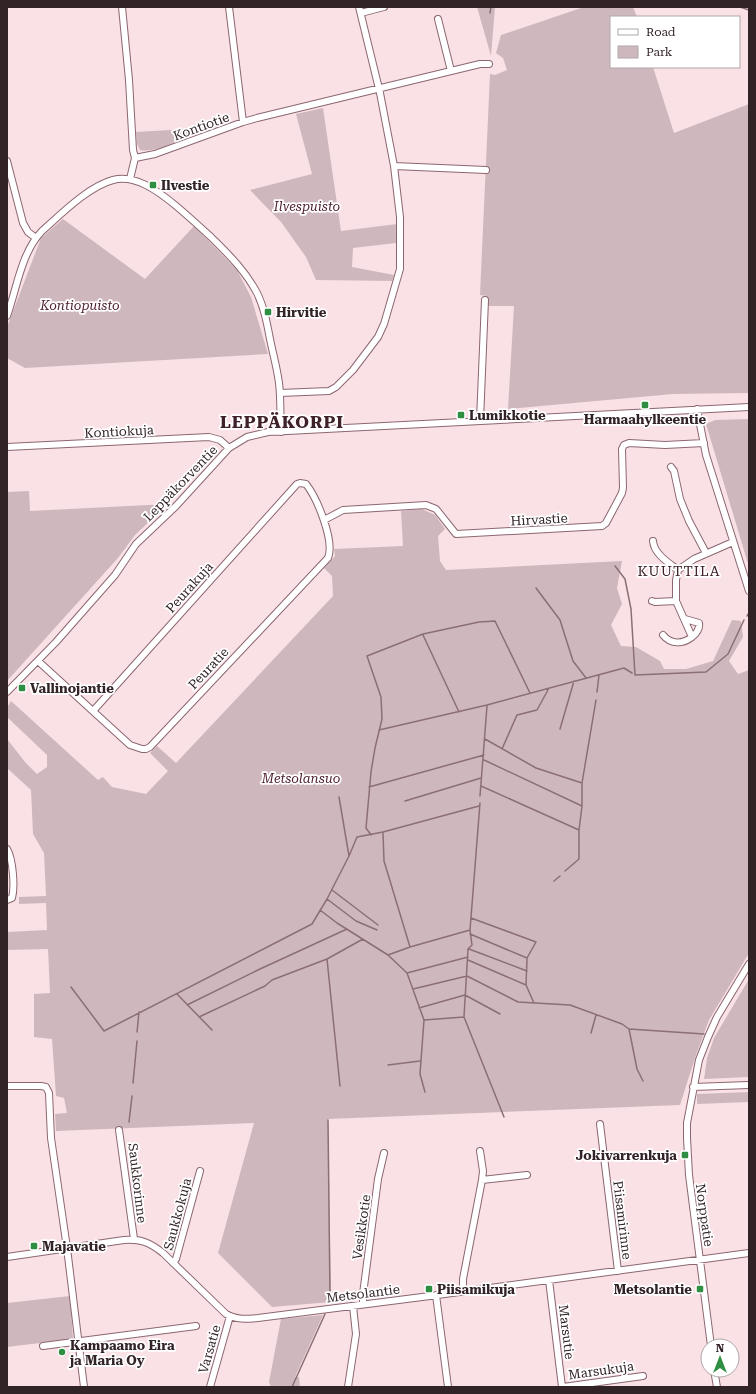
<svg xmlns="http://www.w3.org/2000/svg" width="756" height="1394" viewBox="0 0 756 1394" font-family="'Roboto Serif',serif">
  <rect width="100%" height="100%" fill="#fae1e6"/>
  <path fill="#cfb8bd" d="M 477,7 L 495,7 L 491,56 Z
    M 584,7 L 633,7 L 637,17 L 611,17 L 611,67 L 653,67 L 674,133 L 749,104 L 749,393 L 673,394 L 508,409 L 514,306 L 488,306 L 487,296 L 480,295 L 490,74 L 495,75 L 507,70 L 503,58 L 496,53 L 501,35 Z
    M 323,108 L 341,231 L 397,224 L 396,243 L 353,248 L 352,267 L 394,275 L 392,281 L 316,280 L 306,257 L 281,222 L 250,190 L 312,174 L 296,114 Z
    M 187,129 L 188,136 C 174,142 156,153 140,150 L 137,144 L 136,132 Z
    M 63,219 L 145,279 L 194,226 L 237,270 L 251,297 L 268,354 L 25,368 L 7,358 L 7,327 L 41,238 Z
    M 749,419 L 749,567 L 706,424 L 715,420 Z
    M 29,491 L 30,511 L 168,504 L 135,535 L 118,558 L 7,681 L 7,492 Z
    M 422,509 L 435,515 L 445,529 L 438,536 L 440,561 L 446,570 L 622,561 L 617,588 L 622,604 L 611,625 L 621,646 L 636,647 L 660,661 L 664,669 L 686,669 L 713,661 L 732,620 L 741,621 L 743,637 L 729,661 L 738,674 L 749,670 L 749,953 L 709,1020 L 696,1055 L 680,1105 L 328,1119 L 331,1302 L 272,1307 L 218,1253 L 254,1123 L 56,1131 L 55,1114 L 67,1113 L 64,1098 L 56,1096 L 52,1039 L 34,1037 L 34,994 L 50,993 L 48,949 L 7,950 L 7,932 L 47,930 L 46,903 L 19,904 L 19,897 L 46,896 L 44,853 L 33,834 L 31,790 L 7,768 L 7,739 L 25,762 L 37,774 L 47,767 L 47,755 L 7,717 L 7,708 L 11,701 L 98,780 L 103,777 L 112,787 L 146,794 L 168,771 L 150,753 L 157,746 L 176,763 L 333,596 L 332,576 L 324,568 L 335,556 L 334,549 L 403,546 L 401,511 Z
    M 749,979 L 749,1077 L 704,1079 L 707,1058 L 714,1038 Z
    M 749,1092 L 749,1102 L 697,1104 L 697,1094 Z
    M 70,1296 L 73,1339 L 7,1347 L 7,1303 Z
    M 323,1315 L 295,1377 L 299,1377 L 300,1387 L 271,1387 L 269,1382 L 281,1319 Z"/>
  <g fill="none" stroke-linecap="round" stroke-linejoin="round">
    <path stroke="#8b6f75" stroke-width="1.5" d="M 740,7 L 749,10
      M 490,13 L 491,7
      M 615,566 L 625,579 L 631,609 L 635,675 L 706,672 L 728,654 L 744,620
      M 536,588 L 560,620 L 573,661 L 586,678
      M 747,616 L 749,613
      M 423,635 L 459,712
      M 597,692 L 599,675
      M 560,729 L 574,681
      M 379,730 L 487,705 L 624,668 L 632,673
      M 485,739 L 536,768 L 582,783
      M 502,749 L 517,715 L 537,710 L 549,688
      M 484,760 L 582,806
      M 481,786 L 579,830
      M 369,787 L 484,755
      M 480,796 L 487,706
      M 405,801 L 481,778
      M 480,803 L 470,930 L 472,945 L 468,949 L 464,1017 L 504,1117
      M 383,833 L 384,861 L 410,947
      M 371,835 L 366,828 L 371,772 L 375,748 L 382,719 L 381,697 L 367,656 L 423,634 L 479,622 L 495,621 L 530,693
      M 349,856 L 357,837 L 383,832 L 479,806
      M 565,871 L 579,859 L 579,830 L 582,806 L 582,783 L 596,700
      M 554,881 L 560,876
      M 332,890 L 378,925
      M 327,899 L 356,921 L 377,930
      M 320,910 L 337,923 L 388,955 L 407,973 L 424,1020 L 420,1074 L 425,1092
      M 471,918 L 536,942 L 527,958 L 526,985 L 534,1003
      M 470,934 L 527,958
      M 469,949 L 527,971
      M 388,955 L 410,947 L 470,930
      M 327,959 L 340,1086
      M 468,960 L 526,985
      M 407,973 L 468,957
      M 71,987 L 104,1031 L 312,924 L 327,899 L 349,856 L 339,797
      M 413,989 L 467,976 L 518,1002 L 570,1005 L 622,1024 L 629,1029 L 704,1034
      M 177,994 L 212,1030
      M 187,1005 L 260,969 L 347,929
      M 419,1008 L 465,995 L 500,1014
      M 199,1017 L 265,986 L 272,980 L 327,959 L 363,939
      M 424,1020 L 464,1017
      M 629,1029 L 637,1069 L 643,1081
      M 137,1032 L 139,1012
      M 591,1033 L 596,1015
      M 388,1065 L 420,1061
      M 133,1083 L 137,1041
      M 328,1120 L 330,1297 L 329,1302
      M 129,1122 L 132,1096
      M 292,1387 L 325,1314"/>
    <g stroke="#8b6770" stroke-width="8">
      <path id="minor" d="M 122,7 L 129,80 L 133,150 L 135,158
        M 229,7 L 243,122
        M 361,13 L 384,7
        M 438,19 L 451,71
        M 7,161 L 23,223 L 28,232 L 36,238
        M 394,166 L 486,170
        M 130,179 L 135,158 L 155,154 L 243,122 L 257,118 L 480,64 L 489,64
        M 7,316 C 17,288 21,253 42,231 C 60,215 89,186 113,180 C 135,174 158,191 175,205 C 187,215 199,226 211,237 C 228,254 245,270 257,293 C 264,307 267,323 270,339 C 273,354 277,368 279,383 C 281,399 280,416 281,432
        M 280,393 L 329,391 L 336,387 L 353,370 L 378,337 L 384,324 L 400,269 L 400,217 L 394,166 L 380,93 L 359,7
        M 697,409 L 706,455 L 749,591
        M 480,420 L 485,300
        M 7,447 L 209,437 L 220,440 L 229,448
        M 671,467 L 674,471 L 680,499 L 689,521 L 706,553
        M 324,520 L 343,510 L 426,505 L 436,509 L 456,534 L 602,526 L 606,523 L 622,493 L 623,488 L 622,449 L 624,445 L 629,443 L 665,445 L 704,443
        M 653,541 C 654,554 669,563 678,570
        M 652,601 L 655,602 L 676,601
        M 685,619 L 699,623 C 700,629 697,633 692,637
        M 663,635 C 671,645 683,644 692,637 L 676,601 L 676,580 L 678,570 L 694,559 L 733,542
        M 38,661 L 130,745 L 142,749 L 146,749 L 150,747 L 328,558 C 335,541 317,498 306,484 L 300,483 L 297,484 L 93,711
        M 7,692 L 56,642 L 115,575 L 136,544 L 176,506 L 229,448 L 247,437 L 268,432 L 749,407
        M 7,849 C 13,859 15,887 12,898 L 7,900
        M 7,1086 L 41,1086 L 46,1087 L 49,1093 L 51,1138 L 67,1248 L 84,1387
        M 693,1087 L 749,1085
        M 600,1124 L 618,1271
        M 119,1130 L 134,1239
        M 482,1180 L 527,1175
        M 7,1257 L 124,1240 C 141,1239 149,1242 163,1253 L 226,1314 C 236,1320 247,1319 258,1318 L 430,1296 L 749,1253
        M 173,1263 L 176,1259 L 200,1171
        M 549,1280 L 562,1387
        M 463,1292 L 463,1279 L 482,1180 L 483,1171 L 480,1151
        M 436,1295 L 448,1387
        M 363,1304 L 363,1294 L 378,1179 L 384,1153
        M 43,1346 L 196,1326
        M 711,1346 L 689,1175 L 687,1138 L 687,1123 L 699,1060 L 708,1037 L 717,1017 L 749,964
        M 714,1370 L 717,1387
        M 210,1387 L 230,1316
        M 348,1387 L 356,1334 L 353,1306
        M 563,1387 L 643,1376"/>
    </g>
    <use href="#minor" stroke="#fff" stroke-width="6"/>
  </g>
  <g fill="#2e8f42" stroke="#fff" stroke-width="1.5">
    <rect x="149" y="181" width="8" height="8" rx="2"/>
    <rect x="264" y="308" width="8" height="8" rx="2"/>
    <rect x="641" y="401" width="8" height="8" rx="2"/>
    <rect x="457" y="411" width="8" height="8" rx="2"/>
    <rect x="18" y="684" width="8" height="8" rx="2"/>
    <rect x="681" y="1151" width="8" height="8" rx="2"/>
    <rect x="30" y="1242" width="8" height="8" rx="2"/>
    <rect x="425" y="1285" width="8" height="8" rx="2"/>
    <rect x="696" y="1285" width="8" height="8" rx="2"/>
    <circle cx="62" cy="1352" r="4"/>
  </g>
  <g text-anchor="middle" stroke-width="3.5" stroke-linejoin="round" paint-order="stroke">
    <g font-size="13" fill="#322327" stroke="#fff">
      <text transform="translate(201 126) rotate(-20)" y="5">Kontiotie</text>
      <text transform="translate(119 431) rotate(-3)" y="5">Kontiokuja</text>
      <text transform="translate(180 483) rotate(-46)" y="5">Leppäkorventie</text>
      <text transform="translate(539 519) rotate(-3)" y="5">Hirvastie</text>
      <text transform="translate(189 587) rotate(-48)" y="5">Peurakuja</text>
      <text transform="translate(208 668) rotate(-47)" y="5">Peuratie</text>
      <text transform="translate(138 1183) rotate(83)" y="5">Saukkorinne</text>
      <text transform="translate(177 1214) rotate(-75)" y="5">Saukkokuja</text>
      <text transform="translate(705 1215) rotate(82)" y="5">Norppatie</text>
      <text transform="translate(623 1220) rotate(83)" y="5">Piisamirinne</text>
      <text transform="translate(361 1227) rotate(-82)" y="5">Vesikkotie</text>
      <text transform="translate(363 1293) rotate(-7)" y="5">Metsolantie</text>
      <text transform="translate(567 1332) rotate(83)" y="5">Marsutie</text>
      <text transform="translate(209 1349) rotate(-74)" y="5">Varsatie</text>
      <text transform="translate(601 1370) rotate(-8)" y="5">Marsukuja</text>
    </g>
    <g font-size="13" font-weight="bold" fill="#322327" stroke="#fff" text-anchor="start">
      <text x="161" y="190">Ilvestie</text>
      <text x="276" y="317">Hirvitie</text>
      <text x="469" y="420">Lumikkotie</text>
      <text x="645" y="424" text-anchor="middle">Harmaahylkeentie</text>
      <text x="30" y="693">Vallinojantie</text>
      <text x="677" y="1160" text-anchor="end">Jokivarrenkuja</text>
      <text x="42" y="1251">Majavatie</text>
      <text x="437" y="1294">Piisamikuja</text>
      <text x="692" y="1294" text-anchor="end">Metsolantie</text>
      <text x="70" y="1350">Kampaamo Eira<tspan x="70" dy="15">ja Maria Oy</tspan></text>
    </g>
    <g font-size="13" font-style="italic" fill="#512231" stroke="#fff">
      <text x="307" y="211">Ilvespuisto</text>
      <text x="80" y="310">Kontiopuisto</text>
      <text x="301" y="783">Metsolansuo</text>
    </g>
    <g font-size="14" letter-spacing="1" fill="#3f2129" stroke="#fff">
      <text x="679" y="576">KUUTTILA</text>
    </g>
    <g font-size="17" font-weight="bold" letter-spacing="1" fill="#3f2129" stroke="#fff">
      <text x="282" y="428">LEPPÄKORPI</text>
    </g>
  </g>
  <rect width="756" height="1394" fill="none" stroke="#322327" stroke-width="16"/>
  <rect x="610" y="16" width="130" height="52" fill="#ffffff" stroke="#ada7a9"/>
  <rect x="618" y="29" width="20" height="6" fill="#ffffff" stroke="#ada7a9"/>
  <text x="646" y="36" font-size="12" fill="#322327">Road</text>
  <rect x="618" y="46" width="20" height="12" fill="#cfb8bd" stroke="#ada7a9"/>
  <text x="646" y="56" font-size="12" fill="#322327">Park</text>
  <g transform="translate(720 1358)"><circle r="19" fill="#ffffff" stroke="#ada7a9"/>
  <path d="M0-3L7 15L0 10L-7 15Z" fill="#2e8f42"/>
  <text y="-6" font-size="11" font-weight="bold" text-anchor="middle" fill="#322327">N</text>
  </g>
</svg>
